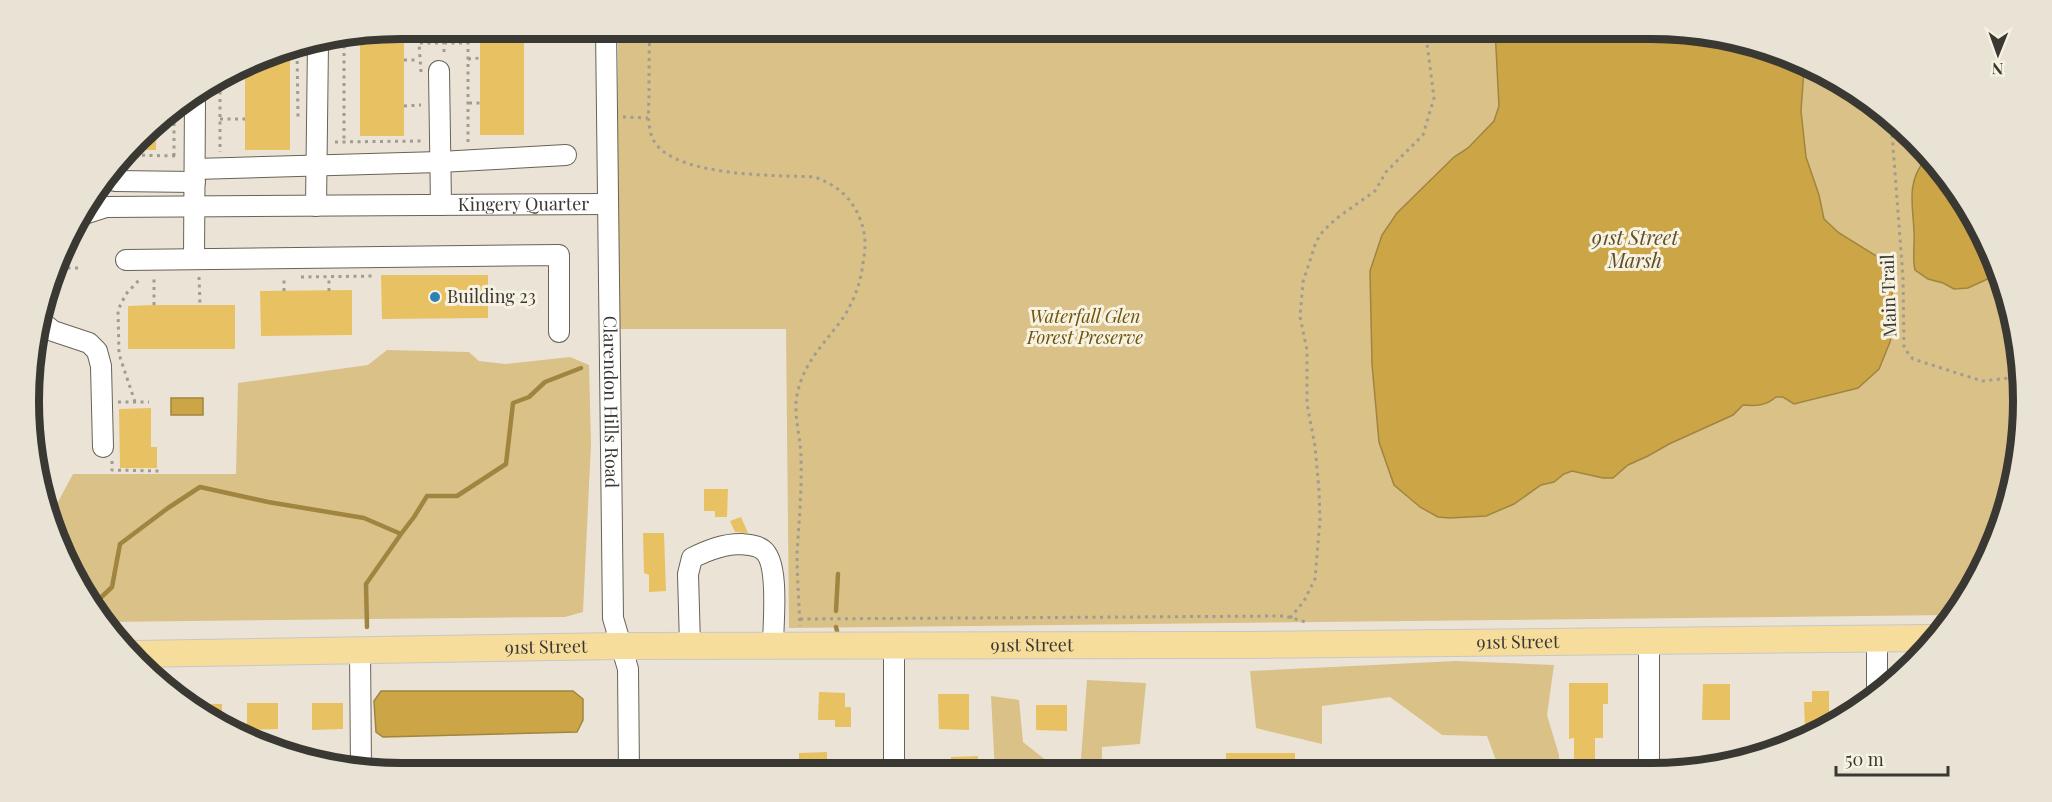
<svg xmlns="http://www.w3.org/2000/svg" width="2052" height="802" viewBox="0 0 2052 802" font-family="'Playfair Display',serif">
  <rect width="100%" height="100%" fill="#ebe4d6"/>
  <path fill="#dac188" d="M 1651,28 L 1748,41 L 1878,106 L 1974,215 L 2020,353 L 2011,498 L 1973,588 L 1951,615 L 789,628 L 786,329 L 618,329 L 618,29 Z
    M 387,350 L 469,352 L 479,361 L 506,364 L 570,357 L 589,365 L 591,444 L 583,612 L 565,617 L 104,622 L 91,608 L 52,513 L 73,474 L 236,474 L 238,383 L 368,365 Z
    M 1456,661 L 1554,665 L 1547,715 L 1559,755 L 1560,771 L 1500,771 L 1487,736 L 1442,735 L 1390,697 L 1322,706 L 1322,744 L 1256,728 L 1250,671 Z
    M 1087,680 L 1146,683 L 1140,744 L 1102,747 L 1102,772 L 1080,772 Z
    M 991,696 L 1019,700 L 1023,742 L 1047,761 L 1046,772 L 995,772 Z"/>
  <path fill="#cca646" stroke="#a08540" stroke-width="1.5" d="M 1495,29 L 1558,29 L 1574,38 L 1605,42 L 1620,37 L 1636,29 L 1651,29 L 1748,41 L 1804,69 L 1801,111 L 1806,157 L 1819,195 L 1824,219 L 1839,233 L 1886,262 L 1894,275 L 1890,320 L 1893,329 L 1890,342 L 1879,369 L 1858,388 L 1794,404 L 1783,397 L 1776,397 C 1766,406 1756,406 1743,405 L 1733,415 L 1669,444 L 1648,456 L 1628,465 L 1613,478 L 1603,478 L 1572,471 L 1564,474 L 1554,482 L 1541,485 L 1514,504 L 1486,516 L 1450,518 L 1438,517 L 1420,507 L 1394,485 L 1379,442 L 1372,364 L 1370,271 L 1382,235 L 1397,213 L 1454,157 L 1468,148 L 1494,121 L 1499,106 Z
    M 1925,160 L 1974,215 L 1994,276 L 1968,288 L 1954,289 L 1943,283 L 1928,279 L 1915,270 C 1912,257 1915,245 1914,232 C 1913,205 1906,183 1925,160 Z
    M 171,398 L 203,398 L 203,415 L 171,415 Z
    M 381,691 L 573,691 L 583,699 L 583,720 L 577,732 L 383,737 L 376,732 L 374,701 Z"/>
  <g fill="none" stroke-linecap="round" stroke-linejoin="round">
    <path stroke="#a08540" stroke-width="4.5" d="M 91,607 L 112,587 L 120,544 L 168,508 L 200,487 L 268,502 L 364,518 L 401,534 L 414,517 L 427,496 L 457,496 L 506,464 L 513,403 L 529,397 L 545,382 L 581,368
      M 836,611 L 838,574
      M 367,627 L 366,584 L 401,534
      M 836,627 L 837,631"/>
  </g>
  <path fill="#e8c163" d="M 404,28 L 404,136 L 360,136 L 360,35 Z
    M 480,29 L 524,29 L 524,135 L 480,135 Z
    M 280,49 L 290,49 L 290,150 L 245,150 L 245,69 Z
    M 156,120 L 156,150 L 131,150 L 156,121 Z
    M 381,275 L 488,275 L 488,318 L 382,319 Z
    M 352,290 L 352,335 L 261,336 L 260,291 Z
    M 154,305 L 235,305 L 235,349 L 128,349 L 128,306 Z
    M 151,408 L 151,447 L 157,447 L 157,468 L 120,468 L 119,409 Z
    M 704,489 L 728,489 L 727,517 L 715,517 L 715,511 L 704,511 Z
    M 741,517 L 748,533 L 735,532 L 730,521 Z
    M 643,533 L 664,533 L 666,591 L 649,592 L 649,575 L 644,573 Z
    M 1569,683 L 1608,683 L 1608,704 L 1603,704 L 1603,738 L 1595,738 L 1595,771 L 1574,771 L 1574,738 L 1569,739 Z
    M 1703,684 L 1730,684 L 1730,720 L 1702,720 Z
    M 1812,691 L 1829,691 L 1829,726 L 1826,728 L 1805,728 L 1804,702 L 1812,702 Z
    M 819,692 L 845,693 L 845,707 L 851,707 L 851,727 L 835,727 L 835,720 L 818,720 Z
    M 938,694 L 969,694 L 969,730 L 939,729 Z
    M 247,703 L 278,703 L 278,729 L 247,730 Z
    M 312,703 L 343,703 L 343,729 L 312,730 Z
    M 190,704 L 222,704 L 222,720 L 195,707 Z
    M 1036,705 L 1067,705 L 1067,731 L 1036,730 Z
    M 827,752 L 827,772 L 799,773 L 799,753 Z
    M 1226,753 L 1295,753 L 1295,771 L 1226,771 Z
    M 978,756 L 978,772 L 951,772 L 951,757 Z
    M 1140,759 L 1141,772 L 1110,772 L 1110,760 Z"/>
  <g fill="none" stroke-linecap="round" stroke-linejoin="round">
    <g stroke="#686357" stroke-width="22">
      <g id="minor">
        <path id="s1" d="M 606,28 L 613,618 L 628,669 L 629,773"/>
        <path d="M 439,71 L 441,205"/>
        <path d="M 195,169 L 440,162 L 566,155"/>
        <path d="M 115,181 L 195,182"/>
        <path d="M 316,206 L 318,42"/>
        <path id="s2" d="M 78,216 L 106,207 L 607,204"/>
        <path d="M 194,259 L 195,98"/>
        <path d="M 126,260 L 559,255 L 559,332"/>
        <path d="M 42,322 L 53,331 L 89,343 L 97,351 L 101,366 L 103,447"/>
        <path d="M 1877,639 L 1877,694"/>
        <path d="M 1649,641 L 1649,770"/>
        <path d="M 690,645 L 688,574 L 692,558 C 708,550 723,544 741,544 C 748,545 757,545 763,550 C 780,563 773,624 773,645"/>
        <path d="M 360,650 L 361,768"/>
        <path d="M 894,772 L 894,645"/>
      </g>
    </g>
    <g stroke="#c8c7c6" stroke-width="28">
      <g id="major">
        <path id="s3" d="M 134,654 L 620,646 L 1250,645 L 1932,638"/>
      </g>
    </g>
    <path stroke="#a19c92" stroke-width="3" stroke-dasharray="3 4.5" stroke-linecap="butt" d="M 467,28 L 468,43
      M 650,28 C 649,50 649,71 649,93 C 649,106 647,120 651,134 C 663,178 777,175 815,177 C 837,186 851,196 860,219 C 866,233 866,247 863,263 C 861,282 854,301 843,318 C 825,343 803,363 797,395 C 793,415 801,438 801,458 C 802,490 799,522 797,553 C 797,577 799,602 800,626
      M 344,38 L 344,141
      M 422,43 L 422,28
      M 444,43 L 468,43 L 468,143
      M 297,46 L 298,119
      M 468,59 L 480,58
      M 404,60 L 419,60
      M 421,72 L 419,43 L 444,43 L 444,55
      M 236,74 L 245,74
      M 220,84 L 220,152
      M 469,103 L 480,103
      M 404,106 L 421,105
      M 623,117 L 648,118
      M 220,119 L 245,119
      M 157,120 L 173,120
      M 1891,120 L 1903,278 L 1904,348 L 1913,359 L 1982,381 L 2019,377
      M 335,142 L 421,141 L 421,138
      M 127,155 L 179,156
      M 174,156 L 174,110
      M 60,268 L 78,268
      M 199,277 L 200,305
      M 301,277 L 374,276 L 374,274
      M 284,291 L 284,277
      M 329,291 L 329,277
      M 154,305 L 154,278
      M 118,402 L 149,402
      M 135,402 L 119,354 L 118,310 L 126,294 L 141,278
      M 112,461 L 112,470 L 159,471
      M 1290,618 L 1304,601 L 1315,579 L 1320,520 L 1319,490 L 1315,446 L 1307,404 L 1307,350 L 1300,317 L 1303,282 L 1316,242 L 1323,231 L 1337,218 L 1375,191 L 1386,172 L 1423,135 L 1434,98 L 1425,28
      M 1936,618 L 1949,618
      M 800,619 L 1285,616 L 1309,623"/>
    <use href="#minor" stroke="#fff" stroke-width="20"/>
    <use href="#major" stroke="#f7dd9c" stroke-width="26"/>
  </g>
  <circle fill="#2c83b1" stroke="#f8f2e3" stroke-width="2" cx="435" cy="297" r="6"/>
  <g text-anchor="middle" stroke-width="6" stroke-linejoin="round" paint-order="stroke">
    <g font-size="18" fill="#3a3832" stroke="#f8f2e3">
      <text dy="6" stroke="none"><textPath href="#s2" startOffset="447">Kingery Quarter</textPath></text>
      <text transform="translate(1889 296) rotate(-92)" y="6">Main Trail</text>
      <text dy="6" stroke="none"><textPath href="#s1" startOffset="374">Clarendon Hills Road</textPath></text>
      <text dy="6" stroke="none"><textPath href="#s3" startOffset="1384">91st Street</textPath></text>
      <text dy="6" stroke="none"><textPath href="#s3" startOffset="898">91st Street</textPath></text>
      <text dy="6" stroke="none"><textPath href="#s3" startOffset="412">91st Street</textPath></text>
    </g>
    <g font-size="18" fill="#3a3832" stroke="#f8f2e3" text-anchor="start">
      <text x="447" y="303">Building 23</text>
    </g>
    <g font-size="18" font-style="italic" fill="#6e5408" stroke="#f8f2e3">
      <text x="1085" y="323">Waterfall Glen<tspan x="1085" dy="21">Forest Preserve</tspan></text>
    </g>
    <g font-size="20" font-style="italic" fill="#5f4f27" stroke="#f8f2e3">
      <text x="1635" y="245">91st Street<tspan x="1635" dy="23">Marsh</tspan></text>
    </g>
  </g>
  <path d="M0 0H2052V802H0ZM401 39H1651A362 362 0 0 1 2013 401V401A362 362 0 0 1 1651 763H401A362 362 0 0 1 39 401V401A362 362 0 0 1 401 39Z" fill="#e9e3d5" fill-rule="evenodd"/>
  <path fill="none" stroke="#3a3832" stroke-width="8" d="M401 39H1651A362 362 0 0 1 2013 401V401A362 362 0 0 1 1651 763H401A362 362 0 0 1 39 401V401A362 362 0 0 1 401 39Z"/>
  <g transform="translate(1998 54) rotate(181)" stroke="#f8f2e3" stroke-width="4.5" paint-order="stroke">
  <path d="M0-4.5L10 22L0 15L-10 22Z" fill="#3a3832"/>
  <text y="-9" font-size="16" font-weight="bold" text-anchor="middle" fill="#3a3832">N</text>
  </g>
  <path d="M1836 766v9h112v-9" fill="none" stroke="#3a3832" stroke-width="3"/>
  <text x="1845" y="766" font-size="18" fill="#3a3832" stroke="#f8f2e3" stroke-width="4.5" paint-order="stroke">50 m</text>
</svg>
